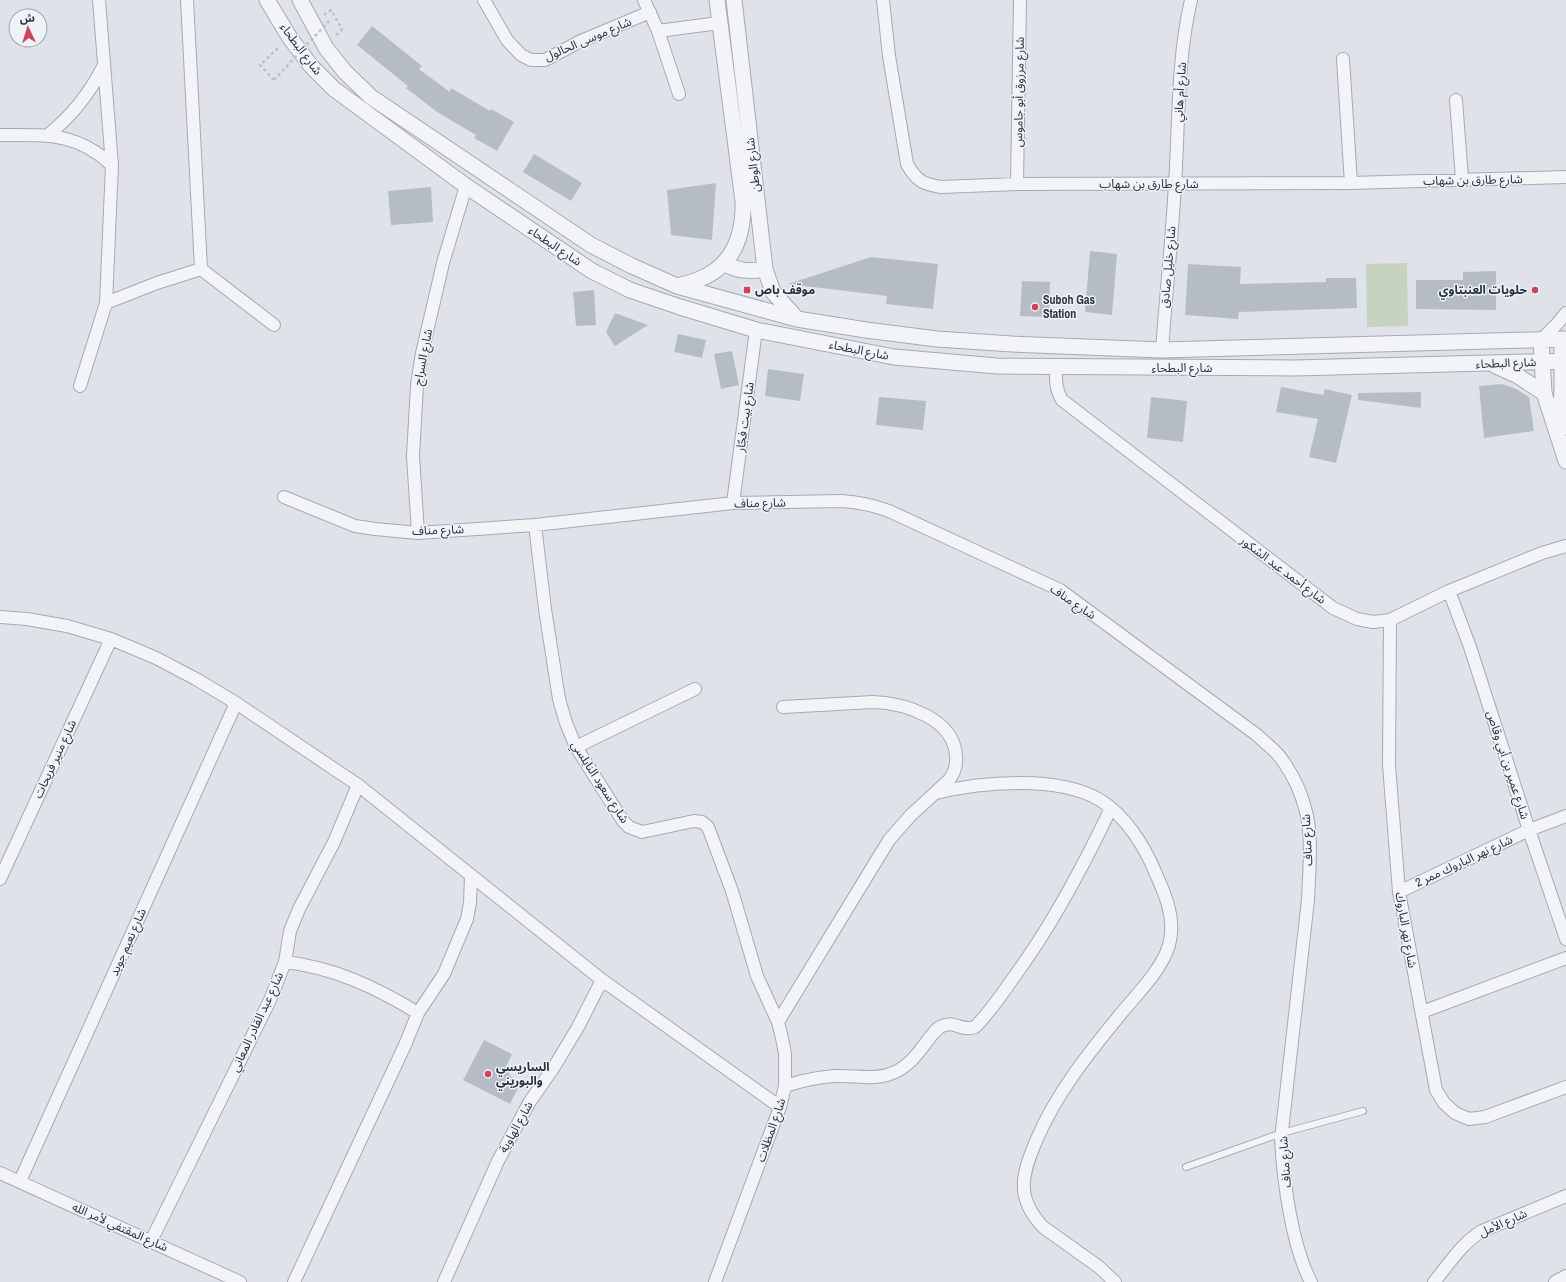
<svg xmlns="http://www.w3.org/2000/svg" width="1566" height="1282" viewBox="0 0 1566 1282" font-family="'Archivo Narrow','Noto Sans Arabic',sans-serif">
  <rect width="100%" height="100%" fill="#dfe3e9"/>
  <path fill="#c5d3c0" d="M 1407,263 L 1408,326 L 1367,327 L 1366,264 Z"/>
  <path fill="#b6bcc5" d="M 372,26 L 422,66 L 419,69 L 450,92 L 451,88 L 490,111 L 491,109 L 514,122 L 497,151 L 474,138 L 476,135 L 437,112 L 406,88 L 408,86 L 357,45 Z
    M 534,154 L 582,183 L 571,201 L 523,172 Z
    M 716,183 L 712,240 L 671,235 L 667,190 Z
    M 431,187 L 433,222 L 391,225 L 388,191 Z
    M 1090,251 L 1117,254 L 1112,315 L 1085,312 Z
    M 871,257 L 938,264 L 933,309 L 886,304 L 887,296 L 788,284 Z
    M 1188,264 L 1241,267 L 1240,284 L 1326,282 L 1326,278 L 1356,278 L 1357,308 L 1239,312 L 1238,319 L 1185,315 Z
    M 1496,271 L 1496,310 L 1416,309 L 1416,280 L 1463,280 L 1463,272 Z
    M 1022,281 L 1050,282 L 1049,317 L 1020,316 Z
    M 594,290 L 596,325 L 576,326 L 573,292 Z
    M 615,313 L 648,325 L 615,346 L 606,332 Z
    M 678,334 L 706,340 L 702,358 L 674,352 Z
    M 732,351 L 739,385 L 721,389 L 714,354 Z
    M 768,369 L 804,374 L 800,401 L 765,396 Z
    M 1502,384 L 1516,389 L 1529,397 L 1534,431 L 1484,438 L 1479,386 Z
    M 1281,387 L 1323,395 L 1325,389 L 1352,395 L 1336,463 L 1309,457 L 1318,419 L 1276,412 Z
    M 1421,392 L 1421,408 L 1358,400 L 1358,393 Z
    M 879,397 L 926,401 L 923,430 L 876,425 Z
    M 1151,397 L 1187,401 L 1183,442 L 1147,438 Z
    M 484,1040 L 512,1054 L 505,1069 L 519,1086 L 510,1104 L 463,1080 Z"/>
  <g fill="none" stroke-linecap="round" stroke-linejoin="round">
    <g stroke="#a4aab3" stroke-width="8">
      <path id="service" d="M 1186,1167 L 1282,1133 L 1363,1111"/>
    </g>
    <g stroke="#a4aab3" stroke-width="14">
      <path id="minor" d="M 187,0 L 201,269 L 274,325
        M 484,0 L 507,40 L 521,55 L 531,60 L 545,60 L 581,41 L 650,12
        M 644,0 L 658,31 L 679,94
        M 883,0 L 889,56 L 907,164 C 916,180 922,184 941,187 L 1017,184 L 1351,183 L 1566,177
        M 658,31 L 719,23
        M 1343,59 L 1351,183
        M 1456,100 L 1462,179
        M 0,135 C 46,135 76,132 112,165
        M 48,135 C 73,115 90,93 104,65
        M 1017,184 L 1020,0
        M 106,303 L 157,283 L 201,269
        M 1541,340 L 1557,324 L 1566,313
        M 1162,350 C 1166,294 1172,239 1175,184 C 1179,123 1177,60 1191,0
        M 1056,367 C 1056,379 1055,389 1062,400 L 1333,608 L 1357,619 L 1373,622 L 1390,620 L 1449,591 L 1542,553 L 1566,546
        M 80,386 L 106,303 L 112,165 L 99,0
        M 284,497 L 355,526 L 375,529 L 418,533 L 535,525 L 733,503 L 841,501 C 858,502 873,505 889,511 L 1060,590 L 1257,735 C 1265,743 1277,751 1283,761 C 1292,774 1301,792 1305,808 C 1313,833 1309,873 1308,900 L 1281,1139 C 1283,1180 1292,1246 1311,1282
        M 733,503 L 756,330
        M 535,525 L 545,609 L 559,699 L 566,723 L 576,747 L 623,821 L 629,827 L 642,832 L 694,821 L 702,822 L 708,827 L 732,891 L 757,976 L 778,1022 L 782,1038 L 785,1054 L 785,1086 L 780,1107 L 715,1282
        M 418,533 L 413,456 L 417,385 L 422,353 L 443,263 L 466,186
        M 1449,591 L 1470,647 L 1529,830 L 1566,939
        M 0,617 L 27,619 L 67,626 L 111,639 L 156,658 L 196,679 L 236,703 L 358,785 L 602,980 L 780,1107
        M 1390,620 L 1389,765 L 1399,892 L 1436,1090 L 1444,1103 L 1455,1113 L 1469,1119 L 1485,1117 L 1566,1087
        M 576,747 L 695,689
        M 936,793 C 981,782 1058,775 1100,800 C 1126,816 1145,847 1156,874 C 1166,896 1176,920 1169,945 C 1162,970 1136,995 1119,1016 C 1087,1055 1056,1094 1036,1141 C 1022,1175 1015,1197 1043,1227 L 1099,1267 L 1115,1282
        M 0,879 L 111,639
        M 1399,892 L 1529,830 L 1566,816
        M 285,962 C 333,967 377,988 418,1013
        M 1422,1012 L 1566,958
        M 778,1022 L 889,840 L 911,815 L 948,781 C 954,774 957,765 956,756 C 954,718 904,703 873,702 L 783,707
        M 785,1086 C 801,1081 818,1077 835,1076 C 853,1075 870,1080 887,1075 C 906,1070 917,1055 928,1040 C 932,1035 935,1030 940,1027 C 954,1019 961,1032 975,1027 C 990,1012 1002,994 1014,977 C 1053,924 1083,867 1111,808
        M 0,1173 L 240,1282
        M 20,1181 L 236,703
        M 151,1241 L 270,1000 L 285,962 L 290,931 L 299,909 L 334,842 L 358,785
        M 294,1282 L 405,1045 L 418,1013 L 444,974 L 467,919 L 470,903 L 471,876
        M 444,1282 L 498,1161 L 529,1103 L 554,1067 L 578,1027 L 602,980
        M 1434,1282 C 1449,1264 1462,1243 1482,1231 L 1566,1196
        M 1555,1282 L 1566,1276"/>
    </g>
    <g stroke="#a4aab3" stroke-width="17">
      <path id="tertiary" d="M 267,0 L 290,38 L 311,66 L 334,89 L 466,186 L 592,271 L 630,290 L 680,307 L 756,330 L 894,357 L 997,366 L 1294,368 L 1566,361
        M 300,0 L 326,48 L 345,72 L 371,97 L 591,245 L 632,266 L 677,286 L 797,319 L 866,330 L 937,339 L 1012,344 L 1162,350 L 1566,339
        M 734,0 L 765,269 L 773,292 L 797,319
        M 724,263 C 737,271 749,272 765,269
        M 677,286 C 685,284 693,282 700,279 C 734,265 744,235 743,201 L 717,0
        M 1541,340 L 1544,393 L 1566,461
        M 1496,366 L 1518,376 L 1544,393
        M 1559,431 L 1562,391 L 1562,339"/>
    </g>
    <path stroke="#bdc1c7" stroke-width="2.5" stroke-dasharray="3 3" stroke-linecap="butt" d="M 326,15 L 325,14 L 331,10 L 342,29 L 335,37
      M 274,80 L 260,65 L 279,47"/>
    <use href="#service" stroke="#f2f4f7" stroke-width="6"/>
    <use href="#minor" stroke="#f2f4f7" stroke-width="12"/>
    <use href="#tertiary" stroke="#f2f4f7" stroke-width="15"/>
    <path stroke="#bdc1c7" stroke-width="2.5" stroke-dasharray="3 3" stroke-linecap="butt" d="M 274,80 L 329,21"/>
  </g>
  <g fill="#d0425c" stroke="#eff2f6" stroke-width="1.5">
    <rect x="743" y="286" width="8" height="8" rx="2"/>
    <circle cx="1535" cy="290" r="4"/>
    <circle cx="1035" cy="307" r="4"/>
    <circle cx="488" cy="1074" r="4"/>
  </g>
  <g text-anchor="middle" stroke-width="3" stroke-linejoin="round" paint-order="stroke">
    <g font-size="12" fill="#283140" stroke="#eff2f6">
      <text transform="translate(588 39) rotate(-23)" y="4">شارع موسى الحالول</text>
      <text transform="translate(301 49) rotate(53)" y="4">شارع البطحاء</text>
      <text transform="translate(1019 92) rotate(-89)" y="4">شارع مرزوق أبو جاموس</text>
      <text transform="translate(1180 92) rotate(-86)" y="4">شارع أم هاني</text>
      <text transform="translate(753 165) rotate(-96)" y="4">شارع الوطن</text>
      <text transform="translate(1473 180) rotate(-1)" y="4">شارع طارق بن شهاب</text>
      <text x="1149" y="188">شارع طارق بن شهاب</text>
      <text transform="translate(555 246) rotate(34)" y="4">شارع البطحاء</text>
      <text transform="translate(1168 267) rotate(-85)" y="4">شارع خليل صادق</text>
      <text transform="translate(859 350) rotate(11)" y="4">شارع البطحاء</text>
      <text transform="translate(423 357) rotate(-79)" y="4">شارع السراج</text>
      <text transform="translate(1506 363) rotate(-2)" y="4">شارع البطحاء</text>
      <text x="1182" y="372">شارع البطحاء</text>
      <text transform="translate(745 417) rotate(-82)" y="4">شارع بيت فجّار</text>
      <text transform="translate(760 503) rotate(-1)" y="4">شارع مناف</text>
      <text transform="translate(438 530) rotate(-2)" y="4">شارع مناف</text>
      <text transform="translate(1283 570) rotate(37)" y="4">شارع أحمد عبد الشكور</text>
      <text transform="translate(1073 602) rotate(34)" y="4">شارع مناف</text>
      <text transform="translate(55 759) rotate(-65)" y="4">شارع منير فريحات</text>
      <text transform="translate(1508 765) rotate(72)" y="4">شارع عمير بن أبي وقاص</text>
      <text transform="translate(600 782) rotate(57)" y="4">شارع سعود النابلسي</text>
      <text transform="translate(1307 840) rotate(-93)" y="4">شارع مناف</text>
      <text transform="translate(1464 861) rotate(-25)" y="4">شارع نهر الباروك ممر 2</text>
      <text transform="translate(1406 930) rotate(80)" y="4">شارع نهر الباروك</text>
      <text transform="translate(128 942) rotate(-66)" y="4">شارع نعيم جويد</text>
      <text transform="translate(257 1022) rotate(-65)" y="4">شارع عبد القادر المعاني</text>
      <text transform="translate(516 1127) rotate(-61)" y="4">شارع الهاوية</text>
      <text transform="translate(771 1130) rotate(-71)" y="4">شارع المظلات</text>
      <text transform="translate(1285 1162) rotate(-94)" y="4">شارع مناف</text>
      <text transform="translate(1503 1223) rotate(-24)" y="4">شارع الأمل</text>
      <text transform="translate(120 1227) rotate(24)" y="4">شارع المقتفي لأمر الله</text>
    </g>
    <g font-size="12" font-weight="bold" fill="#283140" stroke="#eff2f6" text-anchor="start">
      <text x="755" y="294">موقف باص</text>
      <text x="1527" y="294" text-anchor="end">حلويات العنبتاوي</text>
      <text x="1043" y="304">Suboh Gas<tspan x="1043" dy="14">Station</tspan></text>
      <text x="496" y="1071">الساريسي<tspan x="496" dy="14">والبوريني</tspan></text>
    </g>
  </g>
  <g transform="translate(28 28) rotate(356)"><circle r="19" fill="#eff2f6" stroke="#9fa5ad"/>
  <path d="M0-3L7 15L0 10L-7 15Z" fill="#d0425c"/>
  <text y="-6" font-size="11" font-weight="bold" text-anchor="middle" fill="#283140">ش</text>
  </g>
</svg>
